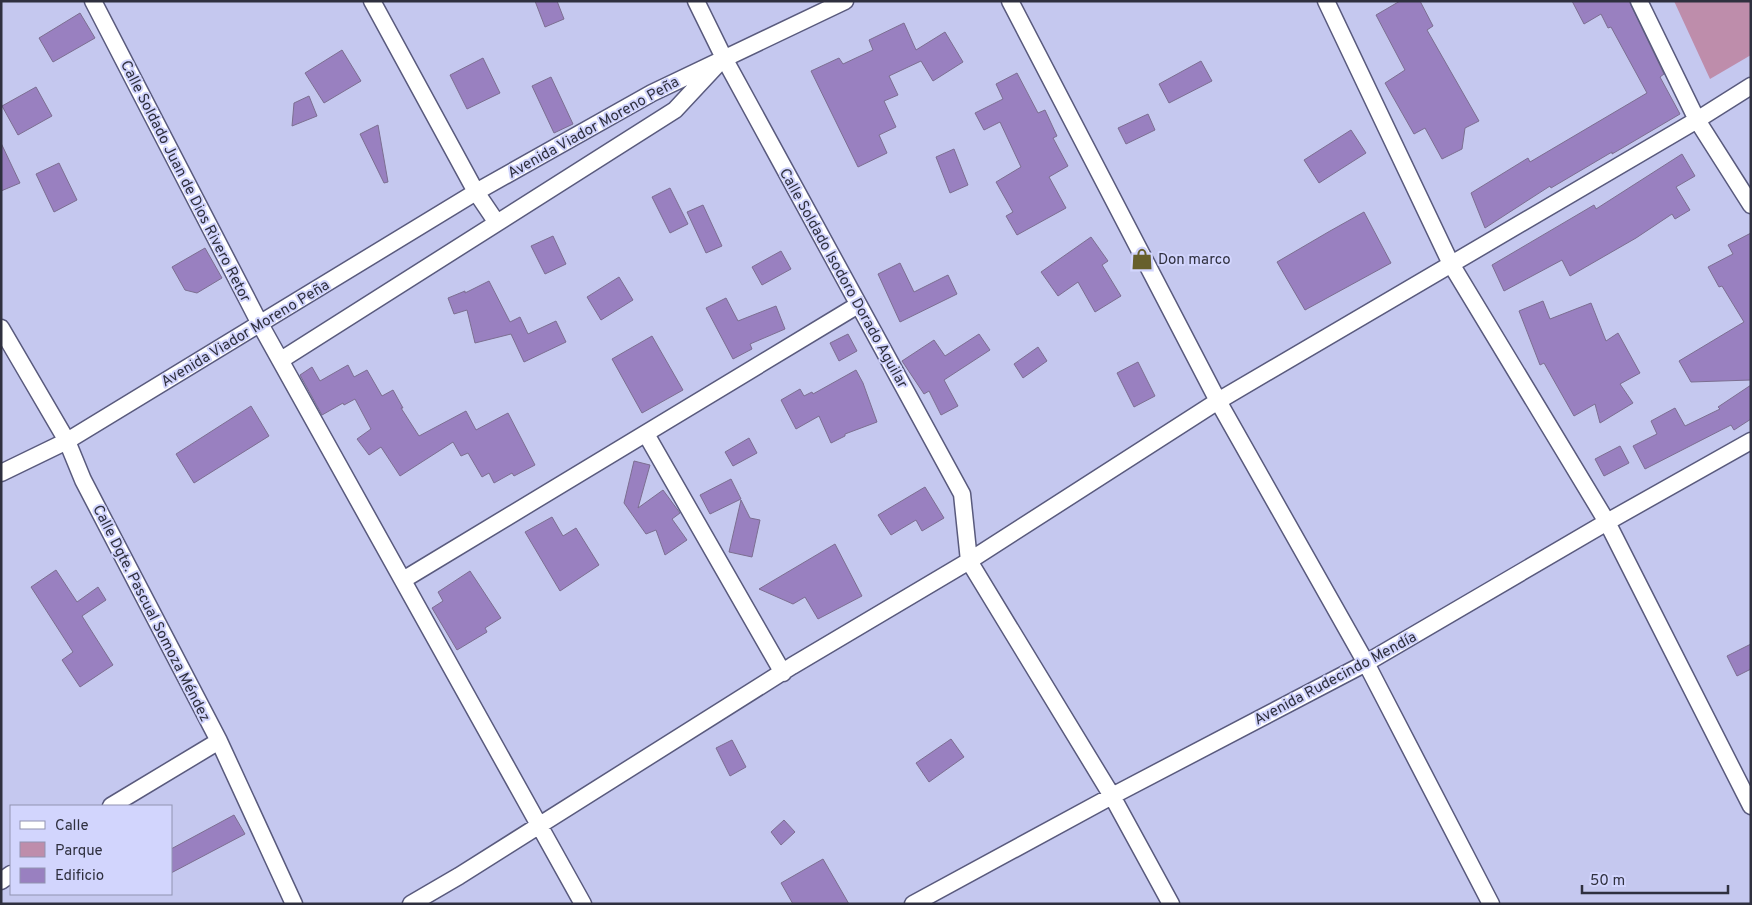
<svg xmlns="http://www.w3.org/2000/svg" width="1752" height="905" viewBox="0 0 1752 905" font-family="Overpass,sans-serif">
  <rect width="100%" height="100%" fill="#c5c8ef"/>
  <path fill="#be8dab" d="M 1674,1 L 1751,1 L 1751,55 L 1710,79 Z"/>
  <path fill="#9980c0" stroke="#7c6e91" d="M 535,1 L 557,1 L 564,19 L 545,27 Z
    M 1400,1 L 1420,1 L 1433,26 L 1427,30 L 1479,121 L 1465,128 L 1462,149 L 1442,159 L 1425,128 L 1414,134 L 1385,83 L 1405,70 L 1376,15 Z
    M 1572,1 L 1629,1 L 1664,74 L 1660,77 L 1680,114 L 1612,154 L 1612,152 L 1551,188 L 1550,186 L 1485,228 L 1471,193 L 1528,158 L 1530,162 L 1647,93 L 1611,27 L 1608,28 L 1601,14 L 1584,24 Z
    M 80,13 L 95,38 L 53,62 L 39,38 Z
    M 904,23 L 916,50 L 945,32 L 963,62 L 933,81 L 921,61 L 889,76 L 898,95 L 884,101 L 896,127 L 879,135 L 887,153 L 858,167 L 811,71 L 839,58 L 843,64 L 873,50 L 869,40 Z
    M 342,50 L 361,81 L 324,103 L 305,73 Z
    M 483,58 L 500,93 L 467,109 L 450,75 Z
    M 1201,61 L 1212,81 L 1169,103 L 1159,84 Z
    M 1017,73 L 1038,113 L 1045,110 L 1057,136 L 1053,138 L 1068,166 L 1049,177 L 1066,208 L 1017,235 L 1006,216 L 1013,212 L 996,182 L 1021,167 L 1000,122 L 984,130 L 975,113 L 1003,99 L 996,84 Z
    M 551,77 L 573,124 L 554,133 L 532,86 Z
    M 36,87 L 52,116 L 18,135 L 2,106 Z
    M 309,96 L 317,116 L 292,126 L 294,103 Z
    M 1148,114 L 1155,130 L 1126,144 L 1118,128 Z
    M 378,125 L 388,182 L 384,183 L 360,134 Z
    M 1351,130 L 1366,153 L 1319,183 L 1304,160 Z
    M 1,143 L 20,183 L 1,191 Z
    M 954,149 L 968,185 L 950,193 L 936,157 Z
    M 1682,154 L 1695,176 L 1676,187 L 1690,210 L 1675,219 L 1672,214 L 1636,238 L 1570,276 L 1562,260 L 1504,291 L 1492,265 L 1594,205 L 1596,209 Z
    M 59,163 L 77,200 L 54,212 L 36,174 Z
    M 670,188 L 688,224 L 670,233 L 652,197 Z
    M 703,205 L 722,246 L 706,253 L 687,212 Z
    M 1364,212 L 1391,263 L 1305,310 L 1277,262 L 1330,231 Z
    M 1751,233 L 1751,380 L 1691,382 L 1679,361 L 1744,322 L 1722,286 L 1719,287 L 1708,267 L 1733,254 L 1728,245 Z
    M 553,236 L 566,264 L 545,274 L 531,246 Z
    M 1091,237 L 1108,261 L 1102,265 L 1121,296 L 1095,312 L 1078,282 L 1058,296 L 1041,272 Z
    M 205,248 L 222,278 L 197,293 L 185,290 L 172,267 Z
    M 781,251 L 791,269 L 762,285 L 752,267 Z
    M 900,263 L 914,292 L 948,275 L 957,294 L 900,322 L 878,274 Z
    M 619,277 L 633,300 L 601,320 L 587,297 Z
    M 489,281 L 510,322 L 520,317 L 528,334 L 556,321 L 566,342 L 524,362 L 511,334 L 475,343 L 467,310 L 454,314 L 448,298 L 465,291 L 465,293 Z
    M 726,298 L 738,321 L 776,306 L 785,329 L 750,344 L 752,349 L 733,359 L 706,308 Z
    M 1543,301 L 1550,319 L 1591,303 L 1606,341 L 1618,333 L 1640,373 L 1620,384 L 1633,403 L 1600,423 L 1595,404 L 1574,416 L 1544,363 L 1540,365 L 1519,311 Z
    M 848,334 L 857,351 L 839,361 L 830,343 Z
    M 979,334 L 990,350 L 944,380 L 958,406 L 941,415 L 929,391 L 924,394 L 902,361 L 934,340 L 945,356 Z
    M 652,336 L 683,390 L 642,413 L 612,359 Z
    M 1038,347 L 1047,361 L 1023,378 L 1014,364 Z
    M 1138,362 L 1155,396 L 1134,407 L 1117,373 Z
    M 348,365 L 354,377 L 367,370 L 382,396 L 393,390 L 403,408 L 401,408 L 419,436 L 466,411 L 476,430 L 508,413 L 535,465 L 514,476 L 512,473 L 494,483 L 489,473 L 482,477 L 468,453 L 461,456 L 453,442 L 400,476 L 381,447 L 369,455 L 357,439 L 371,429 L 355,399 L 344,405 L 343,403 L 322,415 L 300,375 L 312,367 L 320,381 Z
    M 856,370 L 863,383 L 877,422 L 845,434 L 845,436 L 831,443 L 819,416 L 796,429 L 781,400 L 800,389 L 804,396 L 812,392 L 813,394 Z
    M 1751,385 L 1751,419 L 1734,430 L 1731,425 L 1645,469 L 1633,446 L 1657,434 L 1651,421 L 1675,408 L 1685,426 L 1720,409 L 1718,407 Z
    M 251,406 L 269,436 L 194,483 L 176,454 Z
    M 749,438 L 757,453 L 733,466 L 725,452 Z
    M 1620,446 L 1629,463 L 1604,476 L 1595,459 Z
    M 634,461 L 650,465 L 638,508 L 663,490 L 680,513 L 672,519 L 687,540 L 665,555 L 656,530 L 646,534 L 624,503 Z
    M 731,479 L 741,499 L 710,514 L 700,495 Z
    M 925,487 L 944,518 L 922,531 L 916,520 L 891,535 L 878,515 Z
    M 741,500 L 750,518 L 760,520 L 752,557 L 729,552 Z
    M 552,517 L 563,536 L 576,528 L 599,565 L 560,591 L 525,532 Z
    M 835,544 L 862,596 L 818,619 L 805,597 L 793,604 L 759,589 Z
    M 56,570 L 77,602 L 98,587 L 106,600 L 82,616 L 113,665 L 80,687 L 62,660 L 73,652 L 31,587 Z
    M 470,571 L 501,618 L 485,628 L 487,632 L 457,650 L 432,608 L 443,601 L 438,592 Z
    M 1751,644 L 1751,669 L 1737,676 L 1727,656 Z
    M 951,739 L 964,757 L 929,782 L 916,763 Z
    M 732,740 L 746,767 L 730,776 L 716,748 Z
    M 234,815 L 245,834 L 171,873 L 171,849 Z
    M 784,820 L 795,832 L 781,845 L 771,832 Z
    M 823,859 L 849,904 L 793,904 L 781,883 Z"/>
  <g fill="none" stroke-linecap="round" stroke-linejoin="round">
    <g stroke="#595a7d" stroke-width="19">
      <path id="street" d="M 93,1 L 260,324 L 583,904
        M 372,1 L 476,192 L 497,223
        M 696,1 L 724,58 L 962,494 L 969,561 L 1112,796 L 1171,904
        M 1010,1 L 1218,401 L 1366,663 L 1491,904
        M 1326,1 L 1451,264 L 1607,522 L 1751,806
        M 1639,1 L 1697,120 L 1751,205
        M 1,328 L 67,441 L 83,480 L 219,741 L 294,904
        M 281,360 L 675,110 L 717,65
        M 646,434 L 783,673
        M 1,473 L 67,441 L 476,192 L 652,93 L 845,1
        M 403,580 L 858,305
        M 111,806 L 219,741
        M 1,881 L 11,874
        M 411,904 L 459,876 L 792,666 L 969,561 L 1218,401 L 1697,120 L 1751,86
        M 913,904 L 1112,796 L 1366,663 L 1607,522 L 1751,441"/>
    </g>
    <use href="#street" stroke="#fff" stroke-width="16"/>
  </g>
  <defs>
    <g id="shop-bare" transform="scale(1.725)"><path d="M-5-2.5h2.3a2.7 3.5 0 0 1 5.4 0H5L5.5 6h-11ZM-1.5-2.5h3a1.5 2.3 0 0 0-3 0Z" fill="#67602d" stroke="#d2d5fd" stroke-width="2.5" paint-order="stroke"/></g>
  </defs>
  <g fill-rule="evenodd">
    <use href="#shop-bare" x="1142" y="259"/>
  </g>
  <g text-anchor="middle" stroke-width="4" stroke-linejoin="round" paint-order="stroke">
    <g font-size="15" fill="#2f303f" stroke="#d2d5fd">
      <text transform="translate(593 127) rotate(-29)" y="5">Avenida Viador Moreno Peña</text>
      <text transform="translate(186 181) rotate(63)" y="5">Calle Soldado Juan de Dios Rivero Retor</text>
      <text transform="translate(844 278) rotate(61)" y="5">Calle Soldado Isodoro Dorado Aguilar</text>
      <text transform="translate(245 333) rotate(-31)" y="5">Avenida Viador Moreno Peña</text>
      <text transform="translate(152 613) rotate(63)" y="5">Calle Dgte. Pascual Somoza Méndez</text>
      <text transform="translate(1335 678) rotate(-28)" y="5">Avenida Rudecindo Mendía</text>
    </g>
    <g font-size="15" fill="#2f303f" stroke="#d2d5fd" text-anchor="start">
      <text x="1158" y="264">Don marco</text>
    </g>
  </g>
  <rect width="1752" height="905" fill="none" stroke="#2f303f" stroke-width="5"/>
  <rect x="10" y="805" width="162" height="90" fill="#d2d5fd" stroke="#9193b1"/>
  <rect x="20" y="821" width="25" height="8" fill="#ffffff" stroke="#9193b1"/>
  <text x="55" y="830" font-size="15" fill="#2f303f">Calle</text>
  <rect x="20" y="842" width="25" height="15" fill="#be8dab" stroke="#9193b1"/>
  <text x="55" y="855" font-size="15" fill="#2f303f">Parque</text>
  <rect x="20" y="868" width="25" height="15" fill="#9980c0" stroke="#9193b1"/>
  <text x="55" y="880" font-size="15" fill="#2f303f">Edificio</text>
  <path d="M1582 885v8h146v-8" fill="none" stroke="#2f303f" stroke-width="2.5"/>
  <text x="1590" y="885" font-size="15" fill="#2f303f" stroke="#d2d5fd" stroke-width="4" paint-order="stroke">50 m</text>
</svg>
